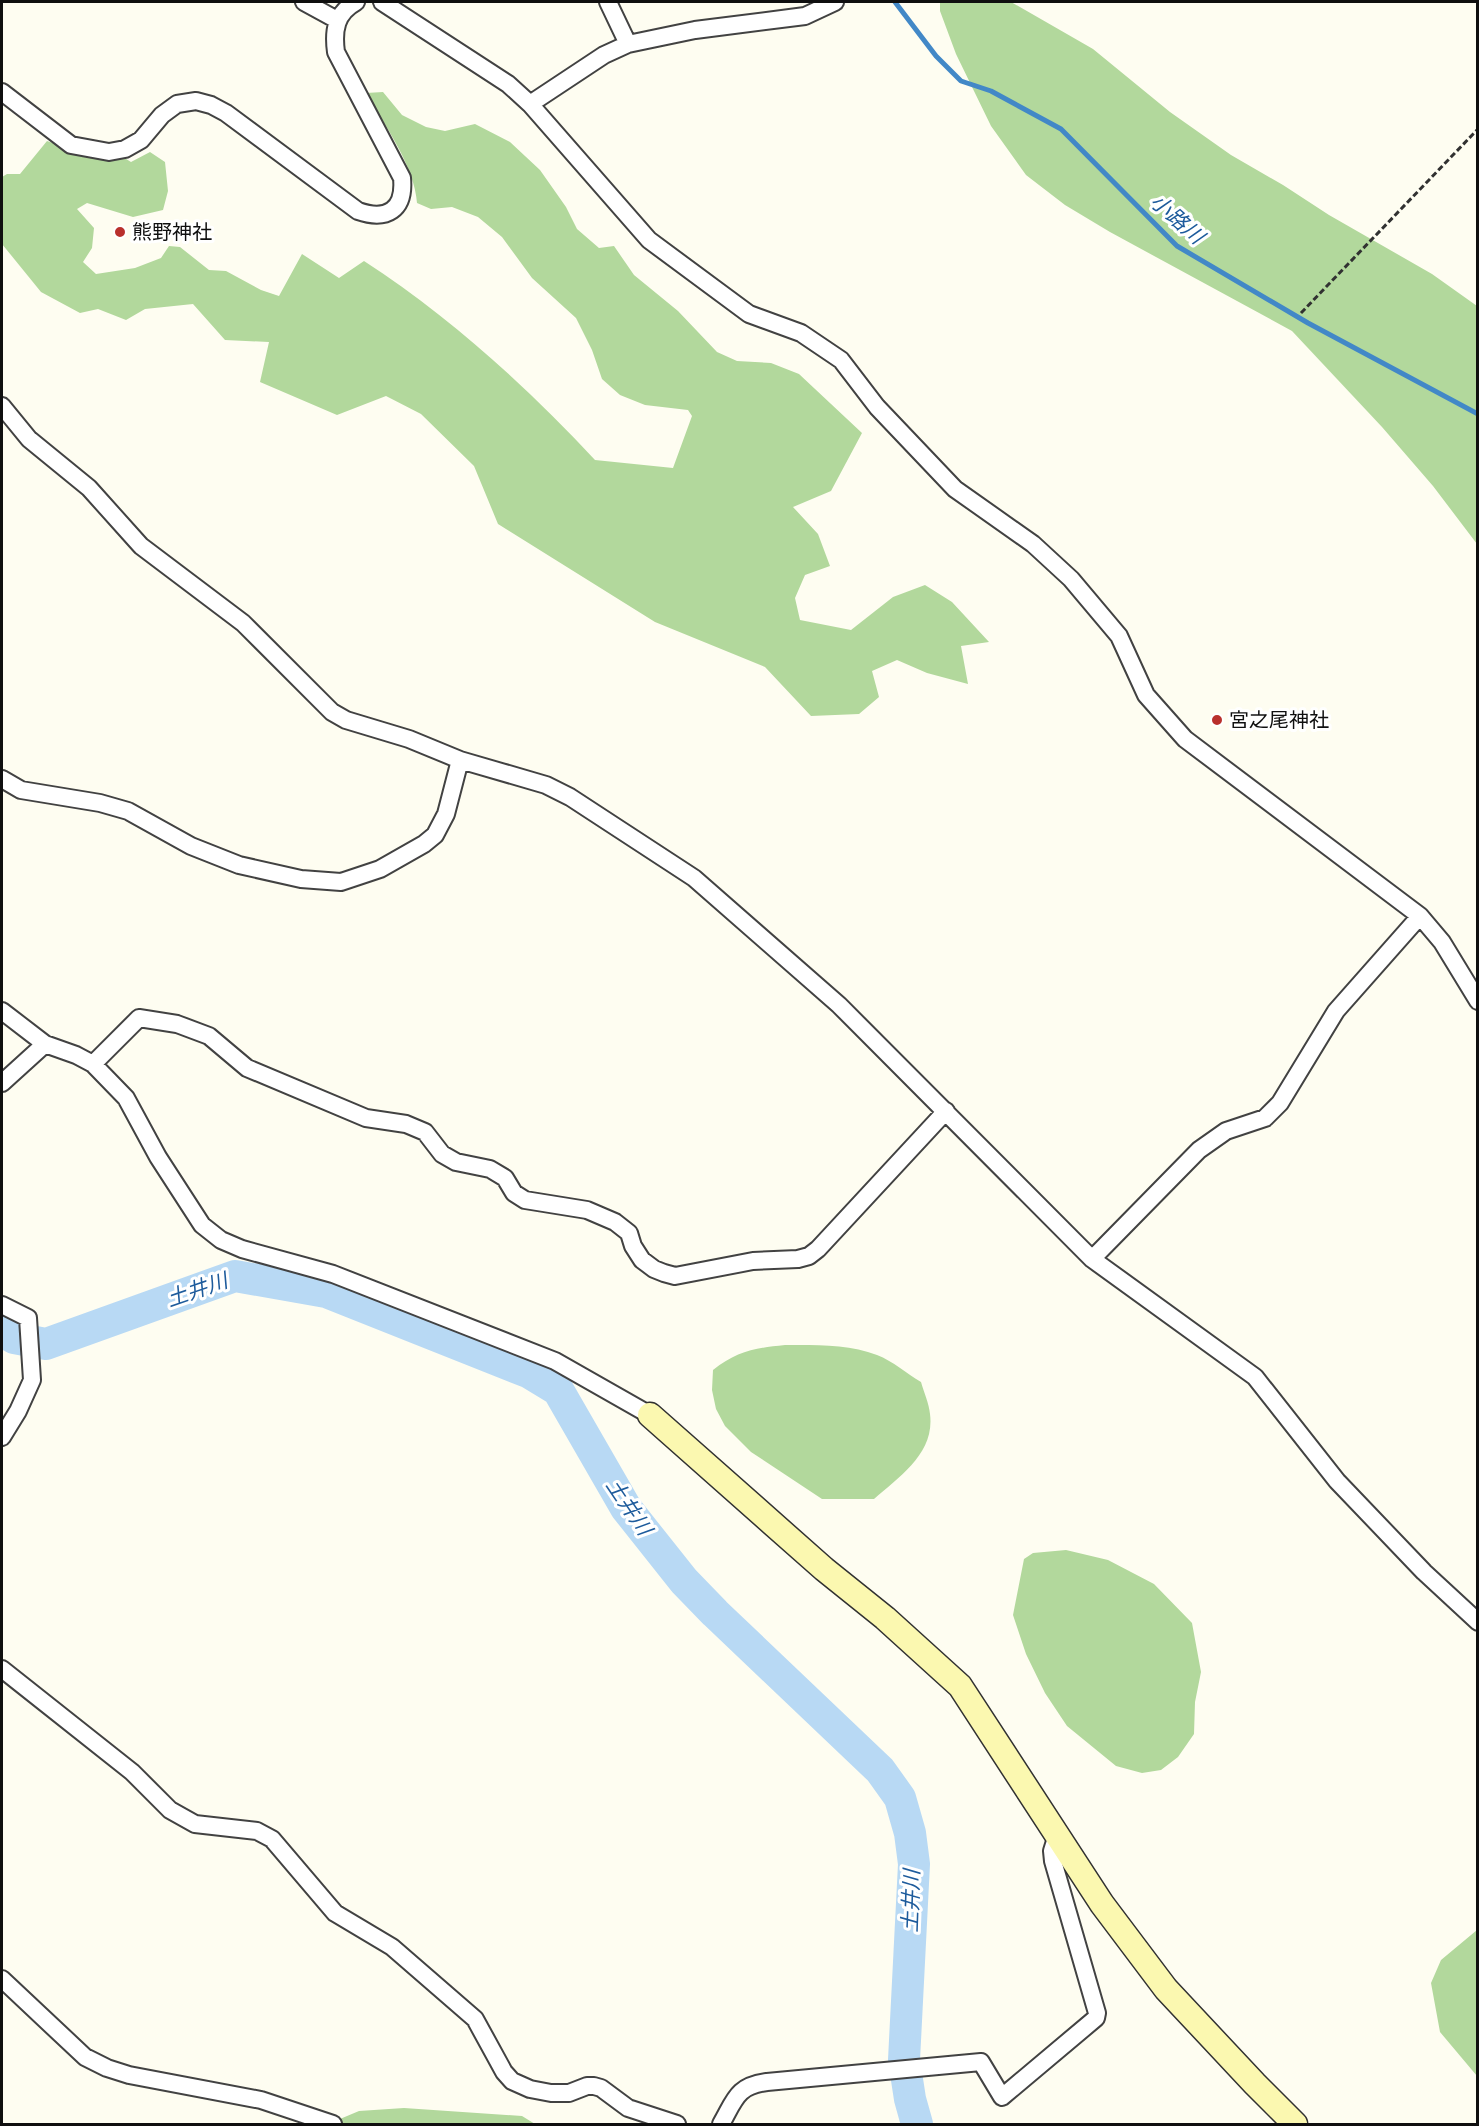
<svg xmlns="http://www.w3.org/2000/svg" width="1479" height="2126" viewBox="0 0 1479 2126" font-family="Lora,'Noto Sans JP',serif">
  <rect width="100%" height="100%" fill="#fefdf1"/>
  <path fill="#b2d89c" d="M 940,2 L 1011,2 L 1093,49 L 1170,112 L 1231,155 L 1283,185 L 1329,215 L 1432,274 L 1477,306 L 1477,544 L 1433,486 L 1382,427 L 1292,331 L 1110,232 L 1065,205 L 1026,175 L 991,126 L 956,54 L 940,11 Z
    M 383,92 L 402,115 L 426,127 L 445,131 L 475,124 L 510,142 L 540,170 L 566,207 L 577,229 L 599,248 L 614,246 L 634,275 L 678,311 L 717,352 L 737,361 L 771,363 L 799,374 L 862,433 L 831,491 L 793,507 L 818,534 L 830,566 L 805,575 L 795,598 L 800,620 L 851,630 L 893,597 L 925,585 L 952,602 L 989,642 L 961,646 L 968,684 L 927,673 L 897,660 L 872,671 L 879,697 L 859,714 L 811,716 L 765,667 L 655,622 L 498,524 L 474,466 L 421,414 L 386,396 L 337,415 L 260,382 L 269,342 L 225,340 L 193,304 L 145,309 L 126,320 L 98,309 L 80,313 L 41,292 L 2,244 L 2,177 L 7,174 L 20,174 L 47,141 L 65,147 L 123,157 L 131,162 L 150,152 L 165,162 L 168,191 L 163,210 L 133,217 L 87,203 L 77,209 L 94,228 L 92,248 L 83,262 L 96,274 L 135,268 L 161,258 L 169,246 L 180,247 L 209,270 L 226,271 L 261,290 L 279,296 L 302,254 L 339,278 L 364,261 C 449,316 526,386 595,460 L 673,468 L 692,416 L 688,410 L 645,405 L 620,395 L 602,379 L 592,350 L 576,318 L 532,278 L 502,237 L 478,217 L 452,207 L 431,209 L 417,203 C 415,167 384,124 366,93 Z
    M 785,1345 C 815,1345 849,1344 877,1355 C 893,1361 907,1374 921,1382 C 924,1393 929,1403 930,1414 C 935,1453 900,1476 874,1499 L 822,1499 L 751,1452 L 725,1426 L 716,1409 L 712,1390 L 713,1370 C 737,1351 755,1348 785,1345 Z
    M 1066,1550 L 1108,1560 L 1154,1584 L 1192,1623 L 1201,1672 L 1195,1702 L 1194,1734 L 1178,1757 L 1161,1770 L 1142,1773 L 1116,1766 L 1067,1726 L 1045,1693 L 1026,1654 L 1013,1615 L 1024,1559 L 1033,1553 Z
    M 1477,1930 L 1477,2076 L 1440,2032 L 1431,1983 L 1441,1960 Z
    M 404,2108 L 522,2116 L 535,2124 L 328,2124 L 359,2111 Z"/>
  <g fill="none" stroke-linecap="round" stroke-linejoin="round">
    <path stroke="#4288c7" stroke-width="5" d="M 895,2 L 936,56 L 961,81 L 991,91 L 1061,129 L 1177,246 L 1308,323 L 1478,414"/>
    <path stroke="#b8d9f4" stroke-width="32" d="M 2,1331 L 14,1338 L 46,1344 L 235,1276 L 326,1292 L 530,1373 L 558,1390 L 626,1508 L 684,1581 L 715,1613 L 880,1770 L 900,1798 L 910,1833 L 914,1864 L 904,2060 L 910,2099 L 917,2124"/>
    <g stroke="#424242" stroke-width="20">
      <path id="street" d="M 304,2 L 337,20
        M 382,2 L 508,84 L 530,104 L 649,240 L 749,314 L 801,333 L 841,360 L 877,407 L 955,489 L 1033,544 L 1071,579 L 1119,636 L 1146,695 L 1185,739 L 1420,916 L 1442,942 L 1478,1001
        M 608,2 L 628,44
        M 2,92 L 71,145 L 109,152 L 125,149 L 141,140 L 162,115 L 177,104 L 196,101 L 211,105 L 226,113 L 358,211 C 387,221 405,210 402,178 L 336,52 C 333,30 336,13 356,2
        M 530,104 L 604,55 L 628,44 L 695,30 L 805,16 L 835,2
        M 2,406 L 29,439 L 89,488 L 141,546 L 243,623 L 332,712 L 346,720 L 409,739 L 460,760 L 546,785 L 570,797 L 694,878 L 839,1005 L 1092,1259 L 1255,1377 L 1337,1481 L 1424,1572 L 1478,1622
        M 2,779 L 21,790 L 100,803 L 128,811 L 191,846 L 239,865 L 301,879 L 341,882 L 380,869 L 424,844 L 435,835 L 446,814 L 460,760
        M 2,1011 L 45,1044 L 76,1055 L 93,1064 L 126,1098 L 158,1157 L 202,1225 L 221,1240 L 242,1249 L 333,1274 L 555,1361 L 650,1415
        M 93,1064 L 139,1018 L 177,1024 L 209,1036 L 247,1068 L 366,1118 L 406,1124 L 425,1132 L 442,1154 L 456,1162 L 490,1169 L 505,1178 L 514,1193 L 525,1200 L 587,1210 L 615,1222 L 629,1233 L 633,1246 L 642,1260 L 654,1269 L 664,1273 L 675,1276 L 753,1261 L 798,1259 L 809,1256 L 818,1249 L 946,1111
        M 2,1083 L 45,1044
        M 1092,1259 L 1199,1150 L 1226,1131 L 1265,1118 L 1280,1103 L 1336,1011 L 1420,916
        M 2,1305 L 28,1318 L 32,1380 L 18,1411 L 2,1437
        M 2,1669 L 132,1772 L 170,1810 L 195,1824 L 257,1831 L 272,1839 L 335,1913 L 392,1947 L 475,2019 L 504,2072 L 512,2081 L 530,2089 L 551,2093 L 569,2093 L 587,2086 L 594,2086 L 601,2088 L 628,2108 L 677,2124
        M 2,1979 L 85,2057 L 107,2068 L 129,2075 L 261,2100 L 333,2124
        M 721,2124 C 735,2100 736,2086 767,2082 L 981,2062 L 1002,2097 L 1096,2018 L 1097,2013 L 1053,1861 L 1052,1851 L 1057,1835"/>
    </g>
    <g stroke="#313131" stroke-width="27">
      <path id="secondary" d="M 650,1415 L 824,1569 L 885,1618 L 960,1686 L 1102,1904 L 1166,1989 L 1255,2084 L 1295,2124"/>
    </g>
    <path stroke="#313131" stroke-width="3" stroke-dasharray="6 3" stroke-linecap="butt" d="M 1301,313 L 1478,129"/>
    <use href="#street" stroke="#fff" stroke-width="16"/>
    <use href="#secondary" stroke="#fbf8b0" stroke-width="24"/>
  </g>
  <g fill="#b9302c" stroke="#fff" stroke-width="2">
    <circle cx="120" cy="232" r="6"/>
    <circle cx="1217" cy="720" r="6"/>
  </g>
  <g text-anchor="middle" stroke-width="6" stroke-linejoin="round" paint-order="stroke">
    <g font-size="20" fill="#0f0f0f" stroke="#fff" text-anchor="start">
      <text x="132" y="239">熊野神社</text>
      <text x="1229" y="727">宮之尾神社</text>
    </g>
    <g font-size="21" font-style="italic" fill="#1d5b9c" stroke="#fff">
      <text transform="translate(1177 219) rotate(41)" y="7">小路川</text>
      <text transform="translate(197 1290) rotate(-19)" y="7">土井川</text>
      <text transform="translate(629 1507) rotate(56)" y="7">土井川</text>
      <text transform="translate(911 1901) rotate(-88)" y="7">土井川</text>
    </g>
  </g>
  <rect width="1479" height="2126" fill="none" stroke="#0f0f0f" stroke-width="6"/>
</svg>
